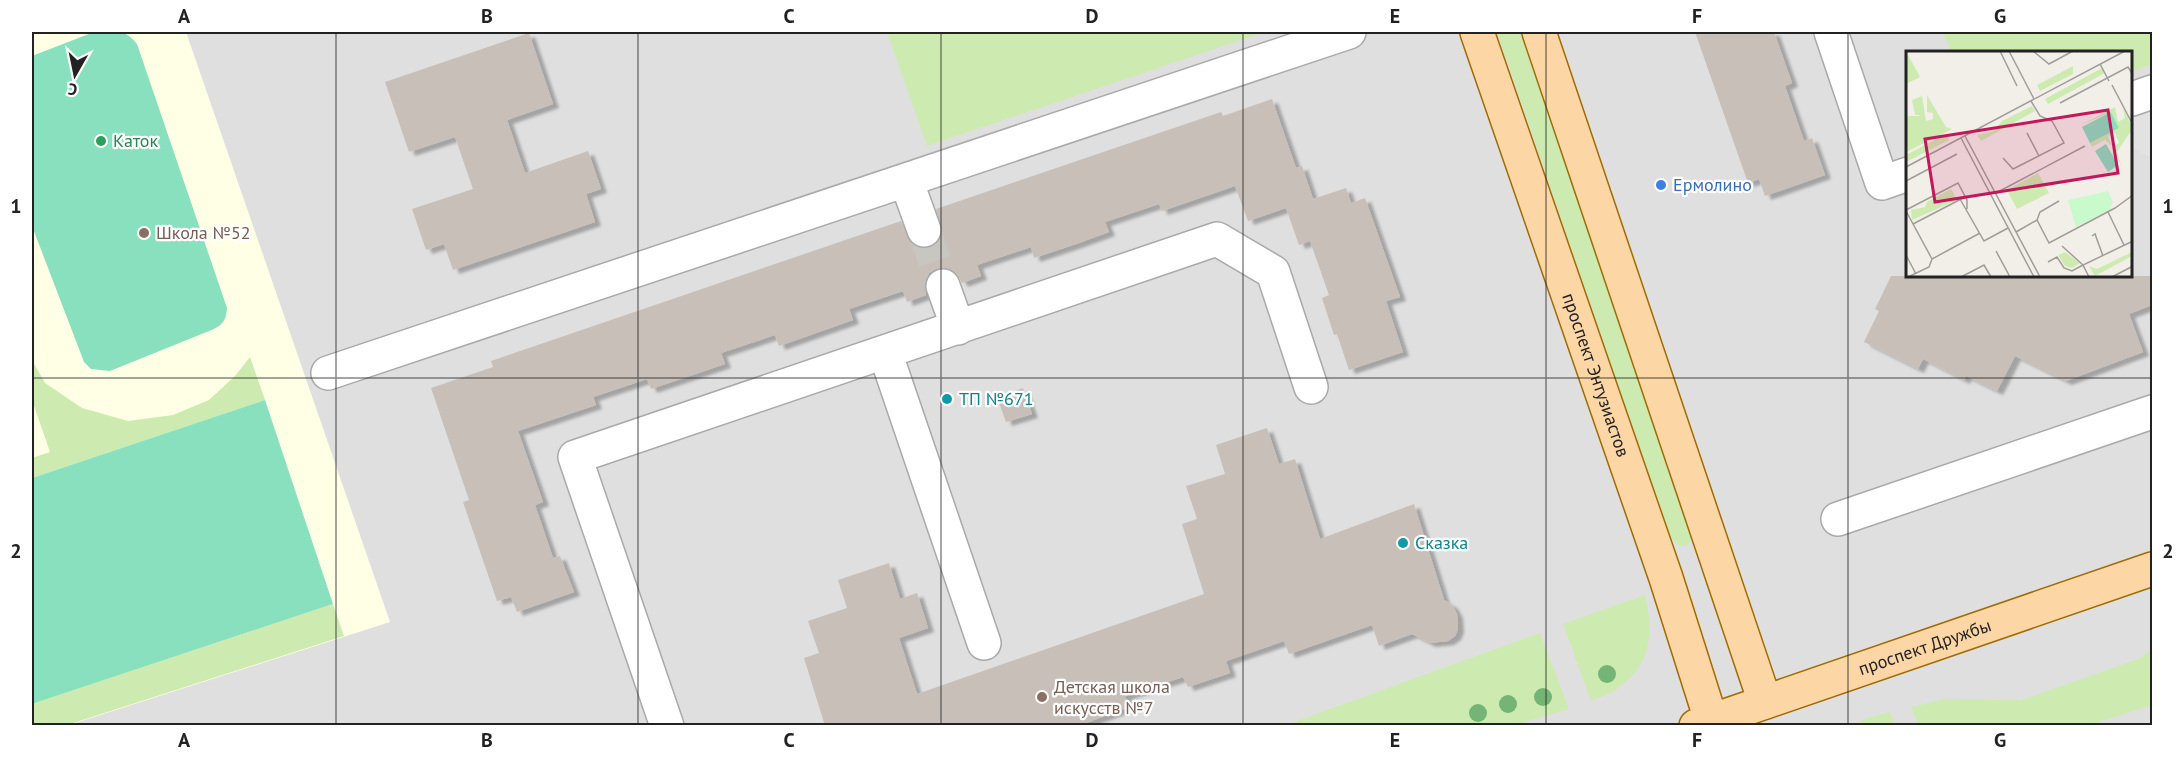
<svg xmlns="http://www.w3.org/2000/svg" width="2184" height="757" font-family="'PT Sans',sans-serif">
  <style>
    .residential { fill: #e0dfdf; fill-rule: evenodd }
    .education { fill: #ffffe5 }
    .grass { fill: #cdebb0 }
    .pitch { fill: #88e0be }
    .parking { fill: #e2e2e2 }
    .building { fill: #c7bfb8; filter: url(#shadow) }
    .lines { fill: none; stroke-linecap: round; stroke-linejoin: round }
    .minor-tunnel { stroke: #c8c6c1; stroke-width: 33; stroke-dasharray: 33 16; stroke-linecap: butt }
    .minor-casing { stroke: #a9a9a9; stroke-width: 36 }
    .major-casing { stroke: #a06b00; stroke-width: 36 }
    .minor { stroke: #fff; stroke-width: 33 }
    .major { stroke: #fcd6a4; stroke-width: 33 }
    .tree { fill: #74b475 }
    .grid { fill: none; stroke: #222; stroke-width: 1.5; stroke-opacity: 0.55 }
    .leisure-dot { fill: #2e9e5b; stroke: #fff; stroke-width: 2 }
    .shop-dot { fill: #3f7fe0; stroke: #fff; stroke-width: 2 }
    .education-dot { fill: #8d6e63; stroke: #fff; stroke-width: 2 }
    .culture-dot { fill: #0f9aa8; stroke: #fff; stroke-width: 2 }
    .labels { text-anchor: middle; stroke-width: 4.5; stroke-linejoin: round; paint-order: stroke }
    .leisure-label { font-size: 18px; fill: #27864d; stroke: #fff; text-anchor: start }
    .shop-label { font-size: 18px; fill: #366cbe; stroke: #fff; text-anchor: start }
    .education-label { font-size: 18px; fill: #785e54; stroke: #fff; text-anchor: start }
    .street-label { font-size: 18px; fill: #222; stroke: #fff }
    .culture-label { font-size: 18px; fill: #0d838f; stroke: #fff; text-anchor: start }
    .inset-road { fill: none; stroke: #9f9d99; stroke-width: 1.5 }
    .view { fill: #c2185b; fill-opacity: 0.15; stroke: #c2185b; stroke-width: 3 }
    .inset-edge { fill: none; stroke: #222; stroke-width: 3 }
    .neatline { fill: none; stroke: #222; stroke-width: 2 }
    .grid-label { font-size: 20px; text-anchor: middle; font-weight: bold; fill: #222 }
  </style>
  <defs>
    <filter id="shadow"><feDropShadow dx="6" dy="4" stdDeviation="1.5" flood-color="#0004"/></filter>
  </defs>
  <rect width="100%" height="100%" fill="#f2efe9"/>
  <!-- residential -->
  <path class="residential" d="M32,32h2120v693h-2120zM1908,52h224v224h-224z"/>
  <!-- education -->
  <path class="education" d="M32,32h154l204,590 -321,103h-37z"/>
  <!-- grass -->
  <path class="grass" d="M887,32h378l-338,114z
    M1497,32h24l172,499v8l-7,7 -9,-1 -6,-7z
    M1943,32h209v32l-20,8v-20h-181z
    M250,357l15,43 -233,78v-20l18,-6 -18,-52v-40l13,23 37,25 46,13 45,-6 36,-15 26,-24z
    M1645,595c9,37 7,70 -28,94 -7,5 -17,8 -26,12l-28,-77z
    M333,604l11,32 -277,89h-35v-21z
    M1540,633l29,76 -54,16h-229z
    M2152,648v57l-62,20h-172l-7,-18 34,-8 77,1 119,-42z
    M1890,712l5,13h-39l8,-6z"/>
  <!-- pitch -->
  <path class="pitch" d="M94,32c21,0 29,-5 43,12l90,264c-1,11 -3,16 -13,21l-104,42 -19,-2 -7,-7 -52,-136v-170z
    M265,400l68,204 -301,100v-226z"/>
  <!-- parking -->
  <path class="parking" d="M2152,97v61l-20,-10v-45z"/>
  <!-- building -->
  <path class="building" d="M1695,32h79l18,51 -7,3 19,55 8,-3 13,37 -60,21 -6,-17 -11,4z
    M529,33l24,71 -46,16 18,53 63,-22 13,38 -15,5 9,28 -142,48 -9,-26 -18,6 -14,-41 61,-20 -18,-52 -46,15 -24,-70z
    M1272,99l24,69 6,-2 11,33 33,-11 5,15 14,-5 35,99 -14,4 17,51 -54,18 -12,-36 -3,1 -12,-37 7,-3 -19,-54 -11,4 -13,-37 -38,13 -13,-35 -73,25 -3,-7 -54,18 4,10 -33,12 -42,14 -3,-11 -54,18 4,11 -19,7 -7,-12 -9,-3 -10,1 -7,4 -4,9 1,13 -19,7 -4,-11 -54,18 4,11 -74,26 -4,-11 -54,18 4,11 -74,25 -4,-10 -54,18 3,8 -78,26 25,71 -8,3 18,53 7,-2 14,36 -57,20 -6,-15 -14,4 -34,-99 6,-2 -38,-112 62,-21 -2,-6 410,-140 11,23 8,4h10l8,-5 4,-10 -6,-24 285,-97 2,4z
    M1891,276h261v29l-23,9 14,38 -77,29 -51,-25 -18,35 -31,-15 -2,4 -41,-21 -5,10 -54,-27 15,-31 -4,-2z
    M1023,388l9,26 -26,8 -9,-25z
    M1267,428l12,36 16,-5 25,80 94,-35 30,96 8,5 5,9 1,15 -3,7 -7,5 -18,2 -18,-9 -33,12 -7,-21 -83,29 -5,-13 -58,20 4,12 -42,14 -5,-10 -58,19 4,11 -51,19h-253l-21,-68 15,-5 -11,-32 39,-13 -9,-28 51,-17 11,36 17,-6 11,35 -29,10 18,56 287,-100 -22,-70 15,-5 -11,-33 39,-12 -9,-29z"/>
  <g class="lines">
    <!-- minor-tunnel -->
    <path class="minor-tunnel" d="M924,230l19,56"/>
    <defs>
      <path id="minor" d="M1831,32l51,151 26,-9
        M2132,99l20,-7
        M906,180l18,50
        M943,286l15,42
        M885,352l99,291
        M328,373l1021,-341
        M1838,519l314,-107
        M667,726l-92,-269 642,-218 56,33 38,115"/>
      <g id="major">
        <path id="s1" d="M1477,32l189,546 45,142"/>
        <path d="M1539,32l226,670"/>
        <path id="s2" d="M1696,726l456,-157"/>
      </g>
    </defs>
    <!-- minor casing -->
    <use href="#minor" class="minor-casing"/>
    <!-- major casing -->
    <use href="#major" class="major-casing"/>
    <!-- minor -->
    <use href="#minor" class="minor"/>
    <!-- major -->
    <use href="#major" class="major"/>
  </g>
  <!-- trees -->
  <g class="tree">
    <circle cx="1607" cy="674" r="9"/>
    <circle cx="1543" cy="697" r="9"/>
    <circle cx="1508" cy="704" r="9"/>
    <circle cx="1478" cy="713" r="9"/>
  </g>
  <!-- grid -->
  <path class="grid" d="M336,32v694M638,32v694M941,32v694M1243,32v694M1546,32v694M1848,32v694M32,378h2120"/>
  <!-- markers -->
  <circle class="leisure-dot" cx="101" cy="141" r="6"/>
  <circle class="shop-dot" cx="1661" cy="185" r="6"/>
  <g class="education-dot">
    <circle cx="144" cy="233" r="6"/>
    <circle cx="1042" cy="697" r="6"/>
  </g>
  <g class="culture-dot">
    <circle cx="947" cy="399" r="6"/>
    <circle cx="1403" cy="543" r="6"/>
  </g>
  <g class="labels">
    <!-- leisure labels -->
    <g class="leisure-label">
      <text x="113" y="147">Каток</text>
    </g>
    <!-- shop labels -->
    <g class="shop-label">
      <text x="1673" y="191">Ермолино</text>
    </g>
    <!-- education labels -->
    <g class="education-label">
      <text x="156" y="239">Школа №52</text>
      <text x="1054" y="693">Детская школа<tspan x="1054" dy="21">искусств №7</tspan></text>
    </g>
    <!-- street labels -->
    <g class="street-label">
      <text dy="6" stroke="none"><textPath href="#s1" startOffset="363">проспект Энтузиастов</textPath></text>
      <text dy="6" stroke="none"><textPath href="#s2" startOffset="242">проспект Дружбы</textPath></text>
    </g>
    <!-- culture labels -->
    <g class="culture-label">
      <text x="959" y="405">ТП №671</text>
      <text x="1415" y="549">Сказка</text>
    </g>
  </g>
  <!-- overview -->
  <g transform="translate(1906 51)">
    <rect width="226" height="226" fill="#f2efe9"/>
    <path d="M0,0l14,26 -14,7zM167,15v8l-33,17 -3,-6zM196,17l3,5 -57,31 -3,-5zM21,44l19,32 6,2 -46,23v-34l2,-2h10l3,-1h-6l-3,-15 10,-4 4,25 7,-2v-6l-6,-1zM126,55l3,5 -54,30 -4,-6 17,-4 8,-10zM209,56l3,15 7,-4 -2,-10 10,20 -16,24 5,15 -9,-20 6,-4 -4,-10 -7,3 4,10 -7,-6 -13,7 -2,-4 29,-15 -8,-16 -30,13zM40,83l3,6 -43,22v-7zM132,122l11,20 -32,16 -10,-19zM45,138l6,11 -45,20 -1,-10 14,-3 2,-5zM159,201l15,11 -8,5 -7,-2 -7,-11zM226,201v4l-37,20 -6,-10 8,3z" fill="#cdebb0"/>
    <path d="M202,140l5,11 -3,8 -34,17 -8,-27z" fill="#c8facc"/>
    <path d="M205,61l8,16 -29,15 -8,-16zM200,93l12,21 -10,7 -13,-21z" fill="#88e0be"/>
    <path class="inset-road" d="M94,0l17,35M103,0l25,48M127,0l16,13 24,-13M194,13l9,17M206,34l21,40M154,52l68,-36 5,8M121,82l12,23M59,85l75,141M55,87l73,139M97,107l10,11 51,-26 -12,-22 -12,-5 -9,-15M0,116l219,-116M0,130l51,-27M90,142l89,-47M54,148l24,42 24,-13M0,159l52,-27 9,17v9M0,160l26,48M202,161l16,33M131,169l3,-8 19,-11M7,173l52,-27M110,181l21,-12 12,23 66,-35 18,-13M186,185l3,-2 8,22M90,200l14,26M0,204l10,19M142,211l9,-5 7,11 8,3 11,-6 -21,-19M2,226l21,-10 3,-8 48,-26M55,226l23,-12 7,12M183,226l-6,-12 50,-24M206,226l21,-11"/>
    <path class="view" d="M202,59l10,63 -183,29 -10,-63z"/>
    <rect width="226" height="226" class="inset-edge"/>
  </g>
  <!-- border -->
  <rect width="2184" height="757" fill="none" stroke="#ffffff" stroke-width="66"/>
  <!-- north arrow -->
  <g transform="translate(75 75) rotate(189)" stroke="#ffffff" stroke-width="4.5" paint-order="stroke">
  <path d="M0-4.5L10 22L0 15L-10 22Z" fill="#222222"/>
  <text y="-9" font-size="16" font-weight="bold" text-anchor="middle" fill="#222222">С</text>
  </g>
  <rect x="33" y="33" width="2118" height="691" class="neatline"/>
  <g class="grid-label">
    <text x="184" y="23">A</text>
    <text x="487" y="23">B</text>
    <text x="789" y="23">C</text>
    <text x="1092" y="23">D</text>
    <text x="1395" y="23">E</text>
    <text x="1697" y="23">F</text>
    <text x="2000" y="23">G</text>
    <text x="16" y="213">1</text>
    <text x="2168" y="213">1</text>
    <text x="16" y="558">2</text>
    <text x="2168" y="558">2</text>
    <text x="184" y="747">A</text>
    <text x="487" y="747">B</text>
    <text x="789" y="747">C</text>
    <text x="1092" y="747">D</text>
    <text x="1395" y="747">E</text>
    <text x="1697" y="747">F</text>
    <text x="2000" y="747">G</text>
  </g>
</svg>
